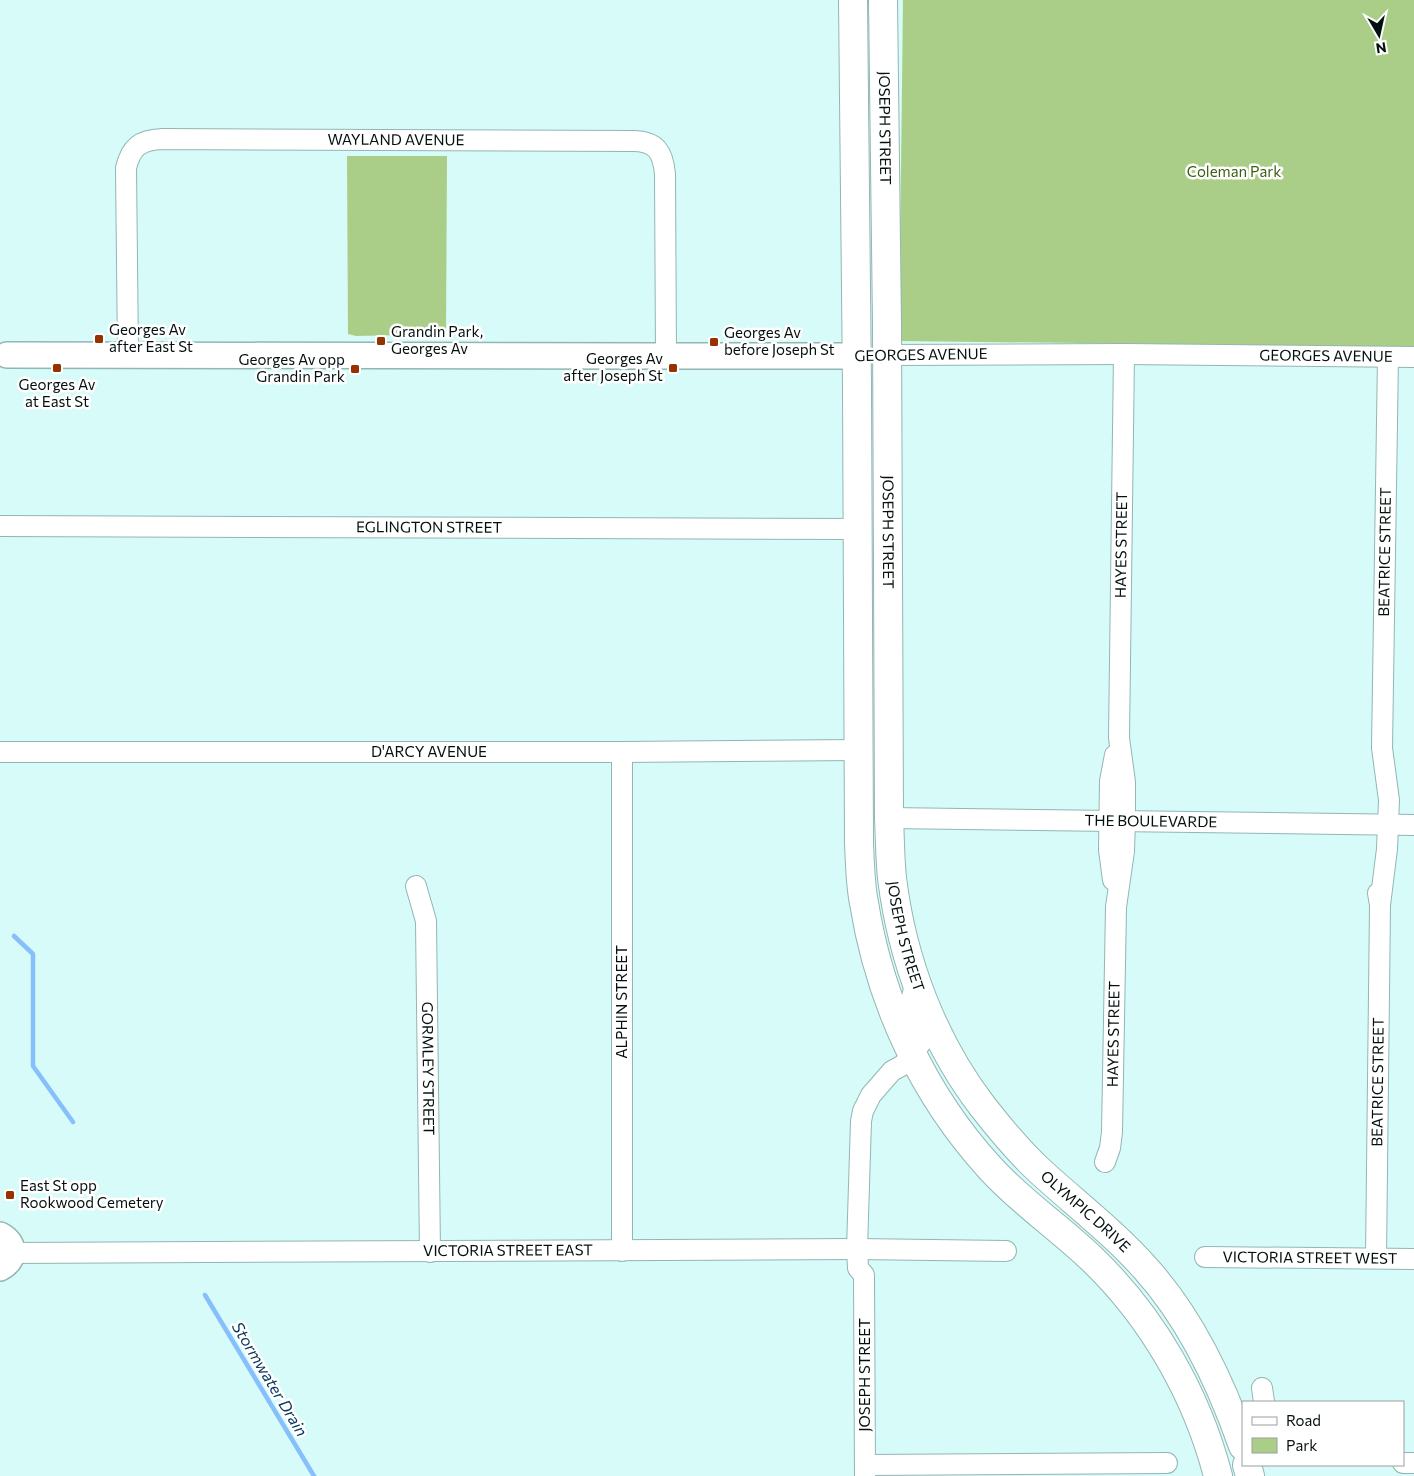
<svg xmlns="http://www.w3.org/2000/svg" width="1414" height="1476" font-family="Commissioner,sans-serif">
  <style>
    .green { fill: #aace87 }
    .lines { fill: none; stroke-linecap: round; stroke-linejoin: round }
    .stream { stroke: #86bffb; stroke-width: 4.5 }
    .minor-casing { stroke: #92b6b3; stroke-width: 22 }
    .major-casing { stroke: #92b6b3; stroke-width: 28 }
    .highway-casing { stroke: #92b6b3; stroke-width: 30 }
    .minor { stroke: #fff; stroke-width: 20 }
    .major { stroke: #fff; stroke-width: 25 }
    .highway { stroke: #fff; stroke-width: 28 }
    .poi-dot { fill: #963200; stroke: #fff; stroke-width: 2 }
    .labels { text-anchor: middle; stroke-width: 5; stroke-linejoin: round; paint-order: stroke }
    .street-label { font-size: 15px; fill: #04100f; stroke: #fff }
    .park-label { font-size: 15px; fill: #3d5d12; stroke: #fff }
    .poi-label { font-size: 15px; fill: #04100f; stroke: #fff; text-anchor: start }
    .water-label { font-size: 16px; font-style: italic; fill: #093459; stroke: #fff }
  </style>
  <rect width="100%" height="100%" fill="#d6fbf8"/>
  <!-- green -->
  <path class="green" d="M903,0h511v347l-515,-6z
    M347,156h100l-1,178 -90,2 -8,-2z"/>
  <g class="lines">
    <!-- stream -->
    <path class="stream" d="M14,936l19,18v112l40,56
      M205,1295l109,181"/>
    <defs>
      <g id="minor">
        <path id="s1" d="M128,355l-2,-187c5,-21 14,-28 36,-29l471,2c23,0 30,11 32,33l1,182"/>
        <path id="s2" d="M888,355l236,-1 290,3"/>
        <path id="s3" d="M0,526l856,3"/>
        <path id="s4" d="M0,752h622l236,-2"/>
        <path d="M622,752v499"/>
        <path id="s5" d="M889,818l525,7"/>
        <path d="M1113,880l-4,-30 1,-69 5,-26"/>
        <path id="s6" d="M416,886l10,35 4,331"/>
        <path id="s7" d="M1380,905l7,-56 2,-49 -7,-52 6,-391"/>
        <path id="s8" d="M1105,1162l5,-14 2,-16 4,-225 8,-56 1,-30v-39l-6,-44 5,-384"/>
        <path id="s9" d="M12,1253l845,-4 149,2"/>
        <path id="s10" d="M1205,1257l209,2"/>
        <path id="s11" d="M1376,1258l4,-353 -2,-12"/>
        <path d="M1262,1388l2,14"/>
        <path d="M1403,1463h11"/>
        <path d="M865,1465l302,-2"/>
        <path d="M865,1476l-1,-201 -6,-7 -1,-19 4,-128 2,-10 8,-16 21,-24 11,-6 18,-22 1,-4 -11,-38 3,-12"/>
      </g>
      <path id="major" d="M7,355l659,1h190
        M0,1235c16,8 16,25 0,33"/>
      <g id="highway">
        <path d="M853,0l4,386 2,457c1,20 1,40 5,60 16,99 59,192 127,266 31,34 69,59 102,91 60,58 104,135 125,216"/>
        <path id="s12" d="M883,0l4,325 2,493c1,20 1,41 3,60 10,82 41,164 91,229 18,23 37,46 58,65 35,32 73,61 105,97 45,50 75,114 97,177"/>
        <path d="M1247,1465l3,11"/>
      </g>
    </defs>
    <!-- minor casing -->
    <use href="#minor" class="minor-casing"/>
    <!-- major casing -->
    <use href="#major" class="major-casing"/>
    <!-- highway casing -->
    <use href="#highway" class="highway-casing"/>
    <!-- minor -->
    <use href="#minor" class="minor"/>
    <!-- major -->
    <use href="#major" class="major"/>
    <!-- highway -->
    <use href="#highway" class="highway"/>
  </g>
  <!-- markers -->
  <g class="poi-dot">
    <rect x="94" y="334" width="10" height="10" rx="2.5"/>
    <rect x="376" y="336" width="10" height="10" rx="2.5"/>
    <rect x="709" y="337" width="10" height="10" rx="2.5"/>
    <rect x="52" y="363" width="10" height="10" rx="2.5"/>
    <rect x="668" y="363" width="10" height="10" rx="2.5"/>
    <rect x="350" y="364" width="10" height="10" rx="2.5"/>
    <rect x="5" y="1190" width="10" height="10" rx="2.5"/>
  </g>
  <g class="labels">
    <!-- street labels -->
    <g class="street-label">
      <text dy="5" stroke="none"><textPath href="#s12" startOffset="128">JOSEPH STREET</textPath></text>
      <text dy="5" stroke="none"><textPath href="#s1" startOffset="472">WAYLAND AVENUE</textPath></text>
      <text transform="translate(921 355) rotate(-1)" y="5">GEORGES AVENUE</text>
      <text dy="5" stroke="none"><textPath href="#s2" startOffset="438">GEORGES AVENUE</textPath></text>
      <text dy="5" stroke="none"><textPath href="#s3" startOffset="429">EGLINGTON STREET</textPath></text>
      <text dy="5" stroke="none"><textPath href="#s12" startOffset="532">JOSEPH STREET</textPath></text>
      <text dy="5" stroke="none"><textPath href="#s8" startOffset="619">HAYES STREET</textPath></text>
      <text dy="5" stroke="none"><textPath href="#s7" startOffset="354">BEATRICE STREET</textPath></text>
      <text dy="5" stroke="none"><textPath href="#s4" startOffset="429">D'ARCY AVENUE</textPath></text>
      <text dy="5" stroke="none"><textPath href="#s5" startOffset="262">THE BOULEVARDE</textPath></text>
      <text dy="5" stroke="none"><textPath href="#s12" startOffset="938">JOSEPH STREET</textPath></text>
      <text transform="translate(622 1002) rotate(-90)" y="5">ALPHIN STREET</text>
      <text dy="5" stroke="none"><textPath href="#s8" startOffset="129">HAYES STREET</textPath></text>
      <text dy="5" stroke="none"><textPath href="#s6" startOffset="184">GORMLEY STREET</textPath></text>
      <text dy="5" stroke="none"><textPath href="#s11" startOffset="176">BEATRICE STREET</textPath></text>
      <text dy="5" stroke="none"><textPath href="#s12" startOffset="1274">OLYMPIC DRIVE</textPath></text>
      <text dy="5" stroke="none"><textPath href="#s9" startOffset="496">VICTORIA STREET EAST</textPath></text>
      <text dy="5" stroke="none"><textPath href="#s10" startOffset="105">VICTORIA STREET WEST</textPath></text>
      <text transform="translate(865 1375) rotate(-90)" y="5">JOSEPH STREET</text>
    </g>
    <!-- park labels -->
    <g class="park-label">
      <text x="1234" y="177">Coleman Park</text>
    </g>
    <!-- poi labels -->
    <g class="poi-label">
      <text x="109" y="335">Georges Av<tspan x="109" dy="17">after East St</tspan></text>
      <text x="391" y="337">Grandin Park,<tspan x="391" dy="17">Georges Av</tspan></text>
      <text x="724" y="338">Georges Av<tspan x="724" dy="17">before Joseph St</tspan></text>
      <text x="663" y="364" text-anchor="end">Georges Av<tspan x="663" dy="17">after Joseph St</tspan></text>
      <text x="345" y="365" text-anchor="end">Georges Av opp<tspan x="345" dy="17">Grandin Park</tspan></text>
      <text x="57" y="390" text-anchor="middle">Georges Av<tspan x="57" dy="17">at East St</tspan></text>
      <text x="20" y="1191">East St opp<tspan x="20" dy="17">Rookwood Cemetery</tspan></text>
    </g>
    <!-- water labels -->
    <g class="water-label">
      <text transform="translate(270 1379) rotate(59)" y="6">Stormwater Drain</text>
    </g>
  </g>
  <!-- legend -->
  <rect x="1242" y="1401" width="162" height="65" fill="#ffffff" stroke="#9b9f9f"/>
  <rect x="1252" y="1417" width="25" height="8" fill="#ffffff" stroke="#9b9f9f"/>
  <text x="1286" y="1426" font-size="15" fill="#04100f">Road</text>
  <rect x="1252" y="1438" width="25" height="15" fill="#aace87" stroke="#9b9f9f"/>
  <text x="1286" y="1451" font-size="15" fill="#04100f">Park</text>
  <!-- north arrow -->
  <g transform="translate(1379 35) rotate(171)" stroke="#ffffff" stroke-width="4" paint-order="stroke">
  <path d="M0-4L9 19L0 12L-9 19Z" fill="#04100f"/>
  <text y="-8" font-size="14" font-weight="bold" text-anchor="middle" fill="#04100f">N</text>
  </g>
</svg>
